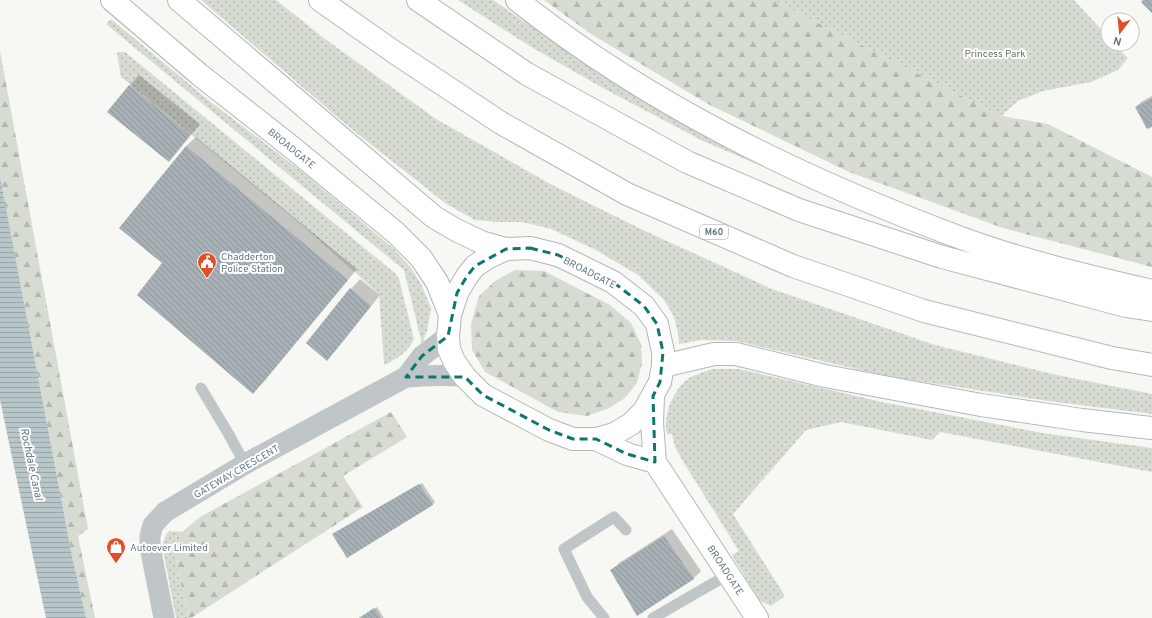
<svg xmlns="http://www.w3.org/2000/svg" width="1152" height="618" font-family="Overpass,sans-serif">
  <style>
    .grass { fill: url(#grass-dots) }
    .forest { fill: url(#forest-firs) }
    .water { fill: url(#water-rules) }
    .shadow { fill: #0003 }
    .building { fill: url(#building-back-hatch) }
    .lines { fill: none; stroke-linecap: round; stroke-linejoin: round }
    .secondary-casing { stroke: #b3b9bd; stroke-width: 24 }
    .primary-casing { stroke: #b2b7bb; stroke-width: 24 }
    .highway-casing { stroke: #b4b8bb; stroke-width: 24 }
    .lane { stroke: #c0c5c8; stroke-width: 11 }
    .street { stroke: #c0c5c8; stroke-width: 21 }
    .secondary { stroke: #fff; stroke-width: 22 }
    .primary { stroke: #fff; stroke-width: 22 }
    .highway { stroke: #fff; stroke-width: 22 }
    .marked { fill: none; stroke: #0f766e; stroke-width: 3; stroke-dasharray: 8 5; stroke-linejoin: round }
    .labels { text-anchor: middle; stroke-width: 4; stroke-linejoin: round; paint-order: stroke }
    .shield { fill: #fff; stroke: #94a0aa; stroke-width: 1 }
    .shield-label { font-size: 9px; font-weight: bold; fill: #667885 }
    .park-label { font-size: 10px; fill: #667761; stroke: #fff }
    .street-label { font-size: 10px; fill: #667885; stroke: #fff }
    .poi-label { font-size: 10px; fill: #667885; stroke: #fff; text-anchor: start }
    .water-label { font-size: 11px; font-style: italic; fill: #627981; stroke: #fff }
  </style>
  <defs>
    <pattern id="grass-dots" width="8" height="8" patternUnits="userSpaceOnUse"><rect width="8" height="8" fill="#d7dcd3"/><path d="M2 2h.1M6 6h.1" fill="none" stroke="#b2b7b1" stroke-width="1.8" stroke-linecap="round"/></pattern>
    <pattern id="forest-firs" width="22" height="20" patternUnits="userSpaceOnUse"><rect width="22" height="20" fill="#d7dcd3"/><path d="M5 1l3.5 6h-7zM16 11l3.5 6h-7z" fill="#b2b7b1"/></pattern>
    <pattern id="water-rules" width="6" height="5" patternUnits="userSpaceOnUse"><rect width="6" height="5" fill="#b8c5c9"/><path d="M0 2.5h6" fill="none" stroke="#99a5a9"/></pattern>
    <pattern id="building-back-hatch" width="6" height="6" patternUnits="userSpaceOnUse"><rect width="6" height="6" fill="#a7b0b5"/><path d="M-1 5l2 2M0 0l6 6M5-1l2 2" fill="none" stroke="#8c9499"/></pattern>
  </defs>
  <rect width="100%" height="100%" fill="#f7f7f4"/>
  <!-- grass -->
  <path class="grass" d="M201,0h75l49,39 111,80 116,66 93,46 127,58 163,56 117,29 100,20v20l-104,-13 -162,-25 -150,-35 -35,-1 -22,4 -1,-11 -4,-16 -10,-17 -26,-25 -42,-25 -45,-21 -28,-7h-26l-22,-2 -30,-17 -96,-76z
    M458,0h35l77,53 104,65 85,47 -56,-24 -102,-54 -73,-42z
    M773,0h301l34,37v7h6l14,14 -10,12 -27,12 -48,9 -25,10 -17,15z
    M111,19l101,84 93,71 88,74 18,20 10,16 10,24 -4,23 -5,13 -18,-74 -298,-246z
    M117,52h8l270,221 4,6 15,60c-5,12 -18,21 -30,26l-5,-71 -69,-62 -189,-155z
    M712,369h27l143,33 160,31 110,15v24l-212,-40 -8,8 -91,-18 -35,8 -73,84 52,82 -14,10 -12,-6 -27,-45 7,-4 -55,-88 -9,-16 -3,-13h-5c-5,-18 7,-45 22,-56 7,-4 16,-6 23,-9z
    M169,531l13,1 -7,22 13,64h-12l-14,-73 4,-10z"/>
  <!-- forest -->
  <path class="forest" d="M544,0h229l228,116 47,8 104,53v90l-149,-39 -154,-56 -141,-68 -117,-70z
    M0,51l88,478 -10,7 17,82h-9l-14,-62 -72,-377z
    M515,270l29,1 66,34 21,18 10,21 1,19 -5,20 -12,15 -16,10 -22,8 -29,-4 -73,-40 -13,-22 -1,-26 8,-28 16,-15z
    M391,412l16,25 -64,39 20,31 -172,111h-3l-13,-64 7,-22 18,-15z"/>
  <!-- water -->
  <path class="water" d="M0,177l72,379 14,62h-40l-46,-218z"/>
  <!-- shadow -->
  <path class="shadow" d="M139,75l61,49 -22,27 -9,9 -61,-49 22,-26z
    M1152,96v30l-16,-19 5,-5z
    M196,137l161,132 -94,114 -10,9 -89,-129 22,-117z
    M360,279l20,16 -43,54 -10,10 24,-70z
    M422,483l13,19 -3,3 -99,29z
    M672,529l29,42 -7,7 -57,37 -25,-45 7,-7z
    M377,607l7,11h-25z"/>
  <!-- building -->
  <path class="building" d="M1143,0h9v13l-11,-11z
    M129,85l61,50 -21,27 -62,-50z
    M1152,98v29l-5,2 -12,-22z
    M186,146l162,134 -95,114 -116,-99 25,-32 -43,-35z
    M350,288l21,18 -44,55 -21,-18z
    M419,484l14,21 -86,53 -15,-24z
    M664,536l30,43 -57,37 -27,-46z
    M374,608l7,10h-22z"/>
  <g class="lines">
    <defs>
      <path id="secondary" d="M653,396l-1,27 3,39 102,156
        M596,439l31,15 28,8"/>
      <path id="primary" d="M112,0l88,75 94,74 102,84 25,25 16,24 13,33
        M179,0l255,217 22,13 25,12 25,7
        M530,248l28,7 55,27 31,24 13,18 6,28v14l-3,16 -16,29 -13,13 -17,10 -18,5h-23l-24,-9 -66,-35 -18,-18 -11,-16 -5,-12 -1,-13 2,-21 7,-22 10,-17 8,-10 12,-8 19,-9z"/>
      <path id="highway" d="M320,0l74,52 107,71 126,71 166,72 131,45 188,47 40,7
        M418,0l109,74 160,88 112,48 143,47 184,49 26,4
        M517,0c132,105 286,179 444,238 62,23 127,38 191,53
        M663,366l51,-12h22l89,22 156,29 101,15 70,8"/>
    </defs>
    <!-- secondary casing -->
    <use href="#secondary" class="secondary-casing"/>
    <!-- primary casing -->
    <use href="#primary" class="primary-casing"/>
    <!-- highway casing -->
    <use href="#highway" class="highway-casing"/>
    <!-- lane -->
    <path class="lane" d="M201,388l27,45 17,31
      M604,618l-17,-21 -23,-48 50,-32 12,13
      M653,618l76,-44"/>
    <!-- street -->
    <path class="street" d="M406,377c20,-1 40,-3 59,0
      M164,618l-14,-71v-11l3,-11 12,-13 80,-48 161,-87 16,-21 26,-20"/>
    <!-- secondary -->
    <use href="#secondary" class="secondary"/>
    <!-- primary -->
    <use href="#primary" class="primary"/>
    <!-- highway -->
    <use href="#highway" class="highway"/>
  </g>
  <!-- marked area -->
  <path class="marked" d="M530,248l28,7 55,27 31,24 13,18 6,28 -3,30 -7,14 2,66 -28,-8 -31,-15h-23l-24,-9 -66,-35 -18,-18h-59l16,-21 26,-20 9,-43 10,-17 8,-10 31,-17z"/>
  <!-- icons -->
  <defs>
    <symbol id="civic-pin" viewBox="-11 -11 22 30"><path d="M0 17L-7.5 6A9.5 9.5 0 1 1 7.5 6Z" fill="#e14f2a" stroke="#fff"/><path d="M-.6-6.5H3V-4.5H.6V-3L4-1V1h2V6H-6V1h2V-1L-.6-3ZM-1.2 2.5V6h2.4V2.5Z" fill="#fff"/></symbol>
    <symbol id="shop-pin" viewBox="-11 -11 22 30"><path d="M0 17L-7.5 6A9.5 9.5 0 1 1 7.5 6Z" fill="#e14f2a" stroke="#fff"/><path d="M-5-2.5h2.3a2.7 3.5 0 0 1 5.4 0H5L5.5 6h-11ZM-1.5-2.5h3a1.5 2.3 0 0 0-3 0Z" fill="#fff"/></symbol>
  </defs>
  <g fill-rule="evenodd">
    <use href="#civic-pin" x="196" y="251" width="22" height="30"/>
    <use href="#shop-pin" x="105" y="536" width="22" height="30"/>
  </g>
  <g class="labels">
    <!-- shield labels -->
    <rect class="shield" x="700" y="225" width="28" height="14" rx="3"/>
    <g class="shield-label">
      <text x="714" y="235">M60</text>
    </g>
    <!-- park labels -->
    <g class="park-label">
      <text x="995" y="57">Princess Park</text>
    </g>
    <!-- street labels -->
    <g class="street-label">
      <text transform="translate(292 148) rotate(39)" y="4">BROADGATE</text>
      <text transform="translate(590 272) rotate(27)" y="4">BROADGATE</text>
      <text transform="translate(236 471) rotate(-30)" y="4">GATEWAY CRESCENT</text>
      <text transform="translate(726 570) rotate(57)" y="4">BROADGATE</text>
    </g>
    <!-- poi labels -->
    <g class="poi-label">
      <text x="221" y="260">Chadderton<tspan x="221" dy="12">Police Station</tspan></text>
      <text x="130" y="551">Autoever Limited</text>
    </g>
    <!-- water labels -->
    <g class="water-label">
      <text transform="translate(32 464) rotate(78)" y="4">Rochdale Canal</text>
    </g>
  </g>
  <!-- north arrow -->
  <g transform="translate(1120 32) rotate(196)"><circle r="19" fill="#ffffff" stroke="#c2c9ce"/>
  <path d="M0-3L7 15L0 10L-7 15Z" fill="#e14f2a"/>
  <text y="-6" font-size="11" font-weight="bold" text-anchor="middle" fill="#667885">N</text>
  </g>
</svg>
